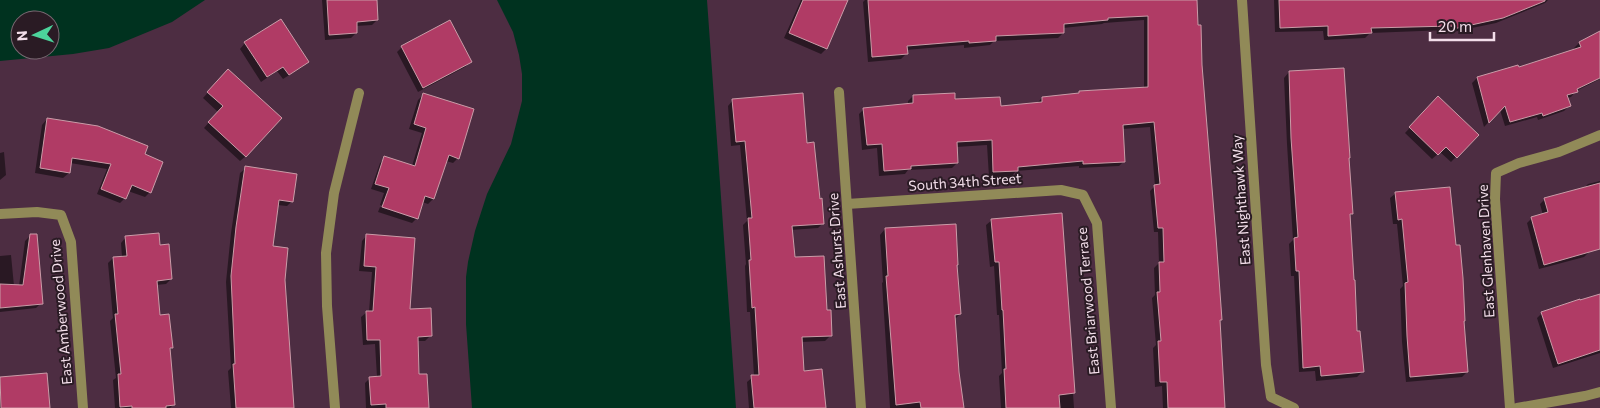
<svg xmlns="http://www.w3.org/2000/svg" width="1600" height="408" font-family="Commissioner,sans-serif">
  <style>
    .water { fill: #00321f; fill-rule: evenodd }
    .shadow { fill: #0007 }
    .building { fill: #b03b65; stroke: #ca9ca8 }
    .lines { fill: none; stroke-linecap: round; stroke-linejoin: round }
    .street { stroke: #918a58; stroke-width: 10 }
    .labels { text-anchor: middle; stroke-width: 4; stroke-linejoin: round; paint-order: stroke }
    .street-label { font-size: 14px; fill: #f3deea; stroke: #2a1b24 }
  </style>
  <rect width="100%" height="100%" fill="#4d2d42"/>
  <!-- water -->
  <path class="water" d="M0,0h205l-33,22 -63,26 -36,6 -73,7zM20,20h30v30h-30z
    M497,0h210l29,408h-264l-6,-84v-47l2,-15 7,-31 12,-37 24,-50 11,-43v-27l-3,-19 -6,-23z"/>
  <!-- shadow -->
  <path class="shadow" d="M322,0h54l1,20 -5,5 -16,1v7l-5,5 -26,2z
    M801,0h46l-21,49 -5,5 -37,-16z
    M865,0h330l24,321 4,87h-60l-1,-22 -7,1 -2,-39 3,-3 -4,-47 3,-3 -1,-27 5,-5 -1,-31h-4l-4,-41 5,-5 -5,-59 -28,2 2,32 -5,5 -40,2v-2l-63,5 -4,5 -23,1 -2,-32 -31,2 1,16 -5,5 -44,2 -3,4 -26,2 -2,-28 -15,2 -3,-36 5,-5 44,-4v-4l5,-5 41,4 46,7 37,-4 5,-5 35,-3 3,-3 64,-3v-69l-40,3 -2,1 -39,4v5l-5,5 -64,3 -4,4 -26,3v-3l-58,5v4l-5,5 -33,3 -5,-60z
    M1274,0h274l-3,3 -49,20 -48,10 -1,-3 -77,3 -5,5 -41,2 -1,-9 -48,1z
    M1600,33v46l-24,12 -5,6 -4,1 2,8 -5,5 -26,9 -1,-3 -32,9 -5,-16 -16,17 -12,-44 5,-5 41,-9 57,-19 -1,-2 5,-5z
    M245,43l62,19 -5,5 -19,12 -6,-8 -16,11 -21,-33z
    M402,47l68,15 -5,5 -47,25 -21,-40z
    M1289,72l63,142 -4,3 8,115 6,40 -5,5 -41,4 -1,-10 -16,1 -5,-96h-3l-2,-32 4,-4 -6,-96 -3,-66z
    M223,76l23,80 -6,5 -36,-33 14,-16 -15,-14z
    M423,95l35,63 -5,5 -7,-2 -13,38 -5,5 -6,-2 -5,16 -5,5 -34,-11 2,-5 36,12v-2l-36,-12 4,-12 -13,-4 9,-26 5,-5 27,8 10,-33 -13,-4 9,-29z
    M1438,98l39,37 -26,27 -11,-10 -8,7 -27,-26z
    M733,100l73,44 17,79 -5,5 -27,2 3,29 32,52 5,24 -6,6 -24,1 1,30 22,36h-75l-2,-26 7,-6 -4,-64h-3l-2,-46 1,-2 -3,-39 4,-4 -7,-76 -9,1 -3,-40z
    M47,119l96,36 7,37 -5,5 -17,-6 -3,7 -5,5 -23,-9 10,-25 -37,-6 -1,10 -6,5 -28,-5 7,-48z
    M4,152l2,23 -6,5v-27z
    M246,168l46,33 -5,5 -10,-1 -6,42 13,33 8,128h-61l-3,-37 3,-3 -5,-86 5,-49 9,-60z
    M1600,181v60l-16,16 -45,12 -12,-46 5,-5 11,-3 -3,-11 5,-5 38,-10 5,-5z
    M1396,193l68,128 3,51 -5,5 -56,5 -4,-40 -2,-53 3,-3 -6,-62h-4l-3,-26z
    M1061,214l13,194h-73l-2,-32 3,-3 -3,-58h-2l-3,-49 -4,1 -4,-42 6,-5z
    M885,229l75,85 -6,6 8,88h-72l-8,-125 1,-1 -3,-47z
    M367,235l42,75 21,26 -5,5h-8l1,35 10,32h-62l-1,-25 5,-5 7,-1 -2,-33 -12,1 -2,-28 6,-5h2l3,-40 -13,-1 3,-30z
    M30,236l11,67 -5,5 -36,4v-56l11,-1 3,31h5l6,-45z
    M126,237l33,9 12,33 -5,5 -10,1 3,32 13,31 -3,3 4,54 -3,3h-55l-2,-28 3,-2 -6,-57 3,-3 -5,-55 5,-5 9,-1 -1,-14z
    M1600,295v58l-47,15 -16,-50 5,-5z
    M46,374l3,34h-49v-30z"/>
  <!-- building -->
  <path class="building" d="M327,0h50l1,20 -21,2v11l-28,2z
    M803,0h45l-21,49 -38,-16z
    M868,0h329l1,25h3l1,40 14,172 6,83h-2l5,88h-57l-1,-26h-7l-2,-41h3l-4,-49h3l-1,-30h5l-1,-34h-5l-4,-43 6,-1 -6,-62 -31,3 2,37 -42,2v-3l-65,6v4l-25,1 -1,-32 -35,2 1,21 -47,3v3l-27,2 -2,-27 -15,1 -4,-37 50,-5v-8l42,-2v6l45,-2 1,9 41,-4v-5l37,-4v-2l69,-4v-71l-40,2v2l-44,4v9l-68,3v5l-27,2v-2l-62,5 1,8 -36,3z
    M1279,0h266v1l-42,17 -50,11 -1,-3 -81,2 1,5 -44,3v-10l-48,2z
    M281,19l28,43 -20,13 -6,-8 -16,10 -23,-35z
    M450,20l22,42 -49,26 -22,-42z
    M1600,31v47l-23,11 1,3 -11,3 4,11 -28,10 -1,-3 -32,9 -5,-16 -16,17 -12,-46 41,-12 1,2 62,-20 -2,-5z
    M1344,68l6,90h-1l4,56h-3l4,66h1l2,51h3l4,41 -43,4 -1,-10 -17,2 -4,-97h-3l-2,-33 4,-1 -7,-99 -2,-67z
    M228,69l54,49 -36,39 -38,-35 15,-16 -16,-14z
    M423,93l51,16 -15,50 -10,-4 -15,44 -9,-3 -7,23 -36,-12 7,-19 -14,-4 9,-28 31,10 11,-38 -12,-4z
    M803,93l4,50 7,-1 6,57 2,-1 2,26 -32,2 3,31 29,-1 3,54h4l1,26 -30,1 2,34 18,-2 4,39h-72l-3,-33h8l-4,-68 -3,1 -3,-48h2l-3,-42h4l-7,-77 -9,1 -4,-43z
    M1438,96l41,39 -22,23 -11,-11 -8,8 -29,-28z
    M47,118l51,8 50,20 -3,8 18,8 -12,31 -19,-8 -6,14 -25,-10 10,-25 -39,-6 -2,15 -30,-5z
    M245,166l52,8 -4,28 -14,-2 -6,46 15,2 -3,32 9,128h-58l-3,-44h2l-4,-88 5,-49z
    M1600,183v66l-56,16 -13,-48 17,-5 -4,-14z
    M1450,187l6,58h4l3,33 2,43h-1l4,51 -58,5 -3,-41 -2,-53 3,-1 -6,-63 -4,1 -3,-28z
    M1062,213l13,180 -16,2 1,13h-54l-2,-39h2l-3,-59h-1l-3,-48h-4l-4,-43z
    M956,224l2,41h-1l4,49 -6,1 4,57 5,36h-43l-1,-6 -24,3 -10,-129h2l-3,-48z
    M159,233l1,12 9,-1 3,35 -15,2 3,34 9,-1 4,34h-3l5,57 -9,1v2h-34v-2l-12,1 -2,-33h3l-6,-60h3l-5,-57 14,-1 -2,-20z
    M30,234h7l6,70 -43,4v-24l23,1z
    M366,234l49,4 -5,71 21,-1 1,28 -14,1 1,37h8l2,34h-43v-4l-15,1 -2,-28 12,-1 -1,-36h-13l-1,-29h7l3,-44 -12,-1z
    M1600,294v56l-42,14 -17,-52 39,-13v1z
    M47,373l3,35h-49l-1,-31z"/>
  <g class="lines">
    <!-- street -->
    <path class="street" d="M1242,0l24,365 5,32 23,11
      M839,92l22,316
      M847,204l214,-14 22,5 14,28 14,185
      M0,214l37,-2 24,3 10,27 12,166
      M335,408l-8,-102 -1,-53 8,-60 25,-100
      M1510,408l-15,-209 1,-26 23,-10 40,-11 41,-17
      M1517,408l68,-12 15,-4"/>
  </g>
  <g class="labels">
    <!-- street labels -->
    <g class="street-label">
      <text transform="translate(965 182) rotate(-4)" y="5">South 34th Street</text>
      <text transform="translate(1241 200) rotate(-94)" y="5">East Nighthawk Way</text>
      <text transform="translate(837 251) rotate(-94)" y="5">East Ashurst Drive</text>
      <text transform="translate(1486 251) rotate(-93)" y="5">East Glenhaven Drive</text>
      <text transform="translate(1088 301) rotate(-95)" y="5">East Briarwood Terrace</text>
      <text transform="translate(61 312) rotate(-95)" y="5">East Amberwood Drive</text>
    </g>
  </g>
  <!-- north arrow -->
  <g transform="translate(35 35) rotate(266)"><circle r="24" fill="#2a1b24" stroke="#7a6973"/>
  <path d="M0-4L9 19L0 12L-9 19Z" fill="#4cd39b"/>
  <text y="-8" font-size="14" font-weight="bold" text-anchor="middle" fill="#f3deea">N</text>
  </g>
  <!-- scale -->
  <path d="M1430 32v8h64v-8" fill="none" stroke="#f3deea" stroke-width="2.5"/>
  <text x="1438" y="32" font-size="15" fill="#f3deea" stroke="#2a1b24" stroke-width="4" paint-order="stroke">20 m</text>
</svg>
